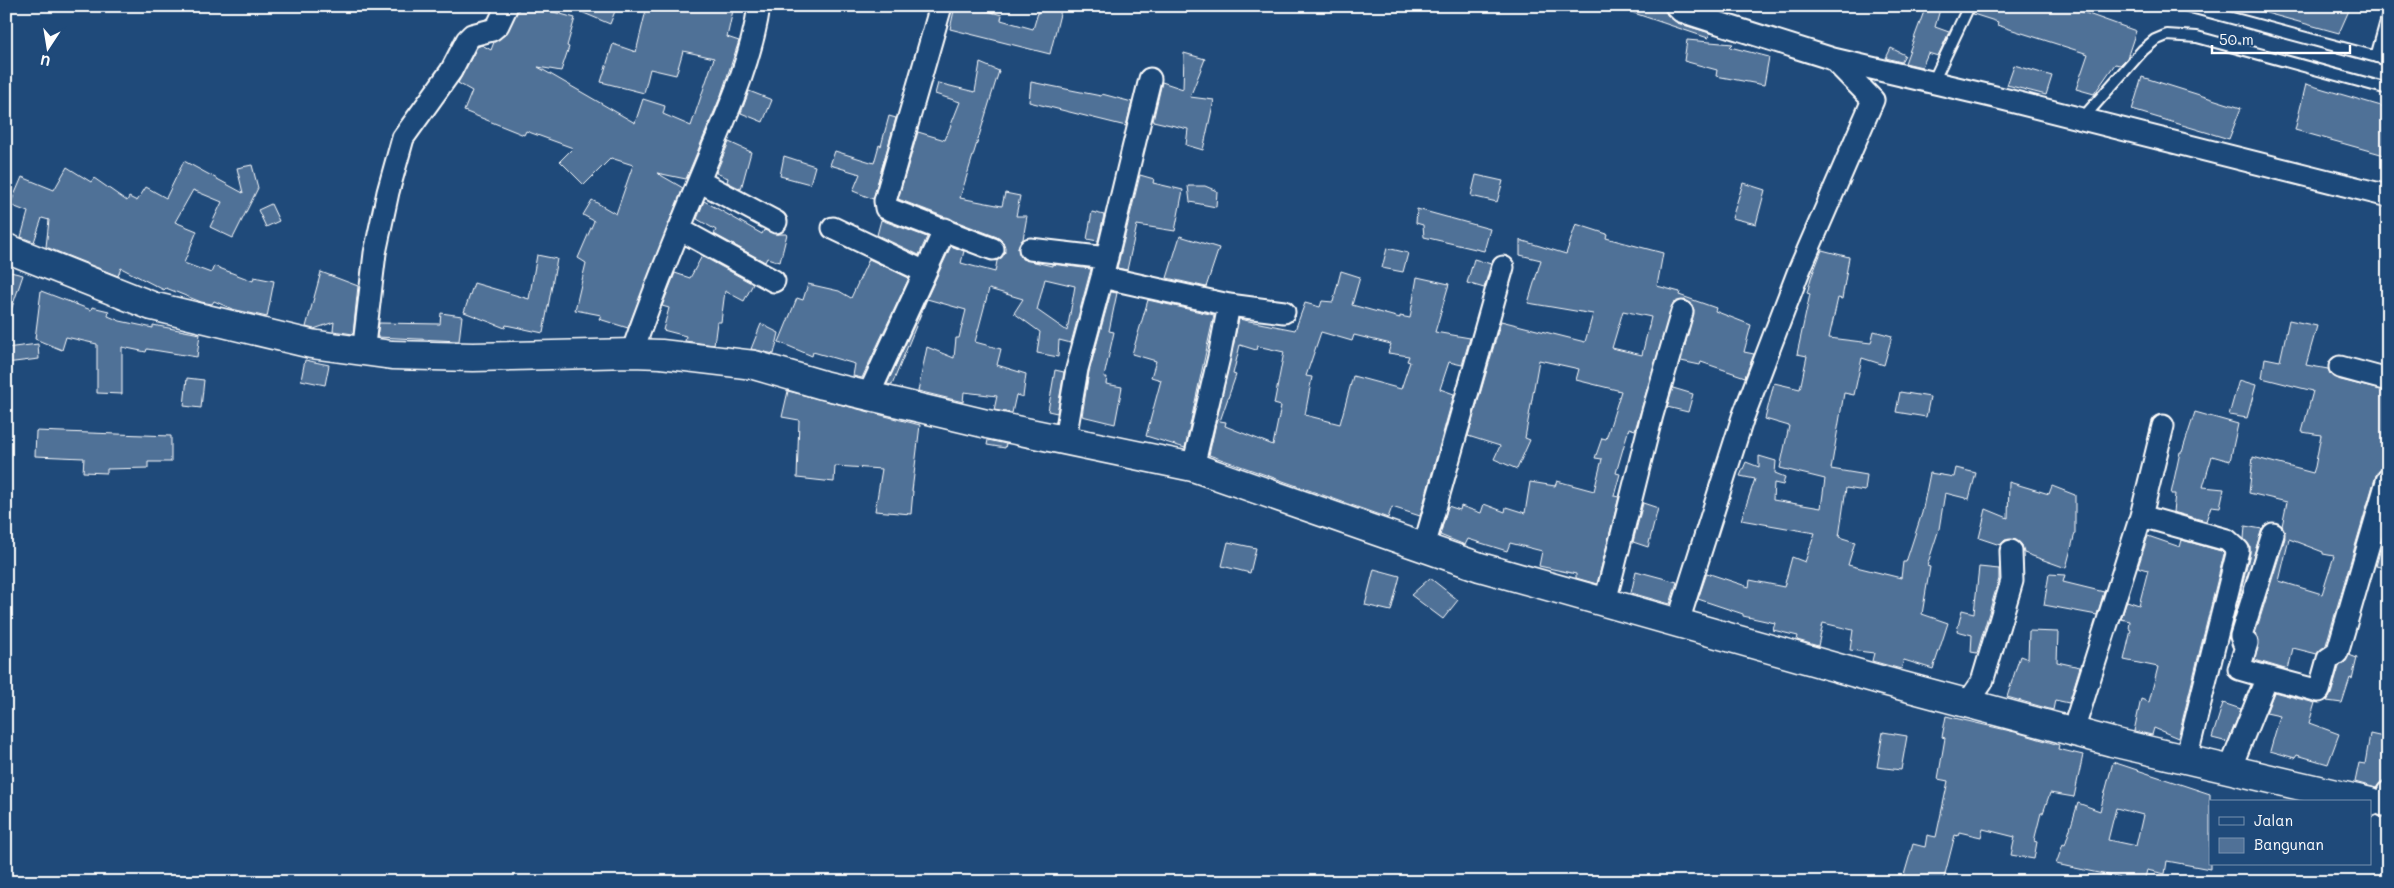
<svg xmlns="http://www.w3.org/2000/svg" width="2394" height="888" font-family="Mali,sans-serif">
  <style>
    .building { fill: #507197; stroke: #fff; fill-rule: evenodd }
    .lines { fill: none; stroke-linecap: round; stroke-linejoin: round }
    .lane-casing { stroke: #fff; stroke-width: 14 }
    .street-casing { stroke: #fff; stroke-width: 25 }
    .secondary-casing { stroke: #fff; stroke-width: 31 }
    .lane { stroke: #1f4a7a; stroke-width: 10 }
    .street { stroke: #1f4a7a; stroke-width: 21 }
    .secondary { stroke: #1f4a7a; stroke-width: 28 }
  </style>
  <rect width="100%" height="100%" fill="#1f4a7a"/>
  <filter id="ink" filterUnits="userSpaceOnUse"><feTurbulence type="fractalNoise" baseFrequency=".02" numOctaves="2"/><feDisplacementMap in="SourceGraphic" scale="10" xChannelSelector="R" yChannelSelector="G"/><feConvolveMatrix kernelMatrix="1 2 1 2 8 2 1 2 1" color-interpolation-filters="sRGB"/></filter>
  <g filter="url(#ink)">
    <!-- building -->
    <path class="building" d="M519,6h13l43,12 -8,28 2,1 -8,24 -23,-4 97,56 8,-24 22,7 -2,8 28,12 23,-68 -31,-7 -7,24 -26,-6 -6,24 -43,-11 12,-38 23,8 11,-46h87l-7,31 12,4 -18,54 -35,84 -29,-6 26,15 -55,140 -29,-9 2,-4 -26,-5 11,-47 -8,-5 16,-37 -11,-6 9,-15 24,14 17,-49 -22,-7 -27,27 -24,-24 13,-13 -47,-17 -2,4 -60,-24 8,-20 -14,-8 19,-36 5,-2 9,5 3,-8 12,-8z
      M567,6h50l-7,18z
      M955,6h14l33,9 -1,5 32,9 7,-23h22l-12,48 -100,-25z
      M1623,6h41l3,9 10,8 33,10 -2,5 -86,-29z
      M1926,6h15l-6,21 14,5 -11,24 -10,-3 -6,14 -17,-4z
      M1976,6h102l-1,4 59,21 -9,27 -7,7 -5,-1 -21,30 -18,-5 12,-35 -91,-29 1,-3 -25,-8z
      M2260,6h91l-12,27 -80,-22z
      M1687,40l46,4 -3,3 39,10 -5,28 -48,-9 1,-6 -33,-9z
      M1891,48l14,7 -4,7 -15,-4z
      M1184,53l21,6 -15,38 24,3 -11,50 -17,-5 2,-16 -35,-8 9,-39 21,7z
      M980,63l19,8 -39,127 42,8 3,-13 15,3 -4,20h11l-4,23 -5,9 4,11 30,7v-2l39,5 -20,74 -12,-3 -1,17 -21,-4 3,-21 -26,-19 9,-14 -34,-10 -14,53 26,7 -4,16 29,9 -3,23 -7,-2 -4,18 -18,-3 3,-14 -33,-4 -1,10 -45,-11 9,-44 27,11 2,-20h3l7,-28 -39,-11 -35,86 -5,-1 64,-138 13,5 -3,12 34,9 2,-11 8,-8 -2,-11 -6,-5 -99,-38 20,-67 27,8 15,-38 -25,-8 3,-11 37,9zM1045,279l30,7 -8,45 -30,-21z
      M2014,65l38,11 -6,19 -39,-10z
      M2142,77l99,31 -12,31 -97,-29z
      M1031,82l70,14 1,-2 30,8 -6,24 -97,-24z
      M2306,84l82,24v48l-93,-26z
      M749,91l23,9 -9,22 -22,-9z
      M889,116l7,2 -23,81 -20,-8 7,-17 -30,-9 5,-14 39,12 5,-18 2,1z
      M729,142l22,10 -10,37 -14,-7 1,-4 -12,-5z
      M784,156l31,10 -5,18 -30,-8z
      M184,161l59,32 -6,-25 15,-3 6,23 -25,50 -23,-11 12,-25 -29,-12 -18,32 22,9 -13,32 27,10 3,-7 39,15 1,-4 20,4 -7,36 -35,-8 -18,-8 -2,3 -11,-2 -35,-14 -2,2 -43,-22 -3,8 -72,-29 3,-27 -7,-2 -8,24 -13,-5 7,-25 -18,-7 12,-28 32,13 13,-23 24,15 3,-4 33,23 2,-4 8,4 9,-14 20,11z
      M1140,175l14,4 -1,4 30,7 -8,41 -38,-6 -10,45 -10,-2z
      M1476,175l27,6 -6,21 -26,-6z
      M1743,183l22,7 -9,34 -24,-6z
      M1188,186h17l12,5 -1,16 -26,-5z
      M704,201l58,33 2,-4 12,4h11l-7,28 -13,-4 -2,4 -51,-28 2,-4 -19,-11z
      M271,204l8,17 -13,6 -8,-17z
      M1417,209l73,20 -6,22 -60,-14 -1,-12 -7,-2z
      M1092,212l12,3 -6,26 -11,-2z
      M881,220l46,17 -8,18 -42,-20z
      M1576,224l31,10 -1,4 57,15 -6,33 23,6 -1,3 37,13 -1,3 36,14 -7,27 10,2 -9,23 -44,-15 -1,3 -19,-4 13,-51 -3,-7 -6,-3 -12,3 -38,127 -6,-2 -13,45 4,1 -6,22 5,1 -22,87 -21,-6v-4l-37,-8 3,-15 -32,-8 -3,8 -39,-12 -3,6 -25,-10 8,-29 12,4 1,-4 20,7 3,-9 21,8 1,-5 19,6 5,-31 25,4 2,-5 37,10 8,-32 -7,-1 7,-20 4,1 15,-48 -45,-11 3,-11 -40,-9 -14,78 5,2 -13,29 -23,-10 6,-13 -32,-10 33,-115 84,21 8,-28 -65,-11 13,-43 -21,-5v-15l46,14zM1623,311l28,6 -9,38 -30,-7z
      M1180,236l39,12 -13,39 -39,-9z
      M1387,248l21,5 -5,19 -21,-4z
      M1822,250l27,7 -7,42 -4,-1 -9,40 42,5 3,-12 18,5 -8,29 -22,-7 -8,37 -10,-2 -13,76 36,6 -2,16 -19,-3 -7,49 16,5 -7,23 53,13 2,-16h3l16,-49 8,-40 24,4 2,-9 20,5 -7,26 -24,-6 -6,36 -12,37 3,1 -8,47 26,9 -15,46 -29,-9 -3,9 -29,-8 2,-8 -24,-3 3,-20 -30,-7 -5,23 -21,-6 1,-4 -25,-6 2,-7 -32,-7v-2l-45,-15 9,-26 42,14 1,-7 34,7 8,-30 13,5 10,-29 -74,-13 14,-41 -15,-3 6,-14 13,5v-11l17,5 -1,12 10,4 -2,8 -9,-2 -1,17 48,8 4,-29 -45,-11 9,-42 -24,-7 9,-36 26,6 7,-33 -10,-2 13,-60 -3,-1 4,-15z
      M537,255l20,4 -14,74 -37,-8 -1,3 -41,-16 10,-29 55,16z
      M702,256l51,28 -9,17 -19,-10 -4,31h-4l-3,23 -29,-4 1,-5 -23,-6 6,-22 -7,-2 13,-33 15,5z
      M869,259l40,19 -47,100 -9,-2 2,-12 -42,-12 -1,4 -33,-14 18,-44 6,2 5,-16 31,7 12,7z
      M1474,259l17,5 -7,24 -17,-5z
      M6,271l17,4 -14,41h-3z
      M1341,271l19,6 -8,28 48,13v-2l10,2 7,-41 32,7 -14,48 35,6 -8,27 -13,-3 -9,27 14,5 -34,122 -28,-9 -4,11 -179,-63 30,-136 56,11 10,-27 15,4 2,-6 11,1zM1321,332l31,9 2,-6 37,9 -3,9 21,3 -2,5 3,1 -9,27 -48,-13 -13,48 -35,-9 7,-38 -6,-1zM1240,345l16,5 1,-4 27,6 -10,52 7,2 -8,39 -48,-19 1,-4 -6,-1 16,-46 -3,-1z
      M321,272l37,14 -5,48 -20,-3 1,-9 -20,7 -8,-2z
      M41,291l50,19 1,-3 17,4 -1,5 12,5 33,7v-3l47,9 -3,23 -50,-8 -1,3 -24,-5v47l-25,-1v-49l-31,-7 -4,13 -27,-11z
      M1111,292l6,1 -8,38 5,1 -10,45h3l-1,7 16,3 -7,37 -33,-8 7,-44z
      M1148,300l66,15 -29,133 -39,-12 15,-56 -10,-3 5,-16 -24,-7z
      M441,313l21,3 -3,25 -82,-4 2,-14 61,1z
      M2289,320l28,6 -11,39 22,4 3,6 6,4 51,13v64l-3,10 -9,9 -50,170 -9,9 -24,-6 -5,22 -33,-10 4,-20 -4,-6 30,-96 -3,-12 5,-24 -38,-9 4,-36 60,16 2,-6 6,-32 -19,-3 11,-41 -51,-13 3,-20 15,3zM2289,539l34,13v2l11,2 -12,38 -43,-13z
      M761,324l18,9 -5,21 -23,-5z
      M38,344l1,15 -33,4v-15z
      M305,360l24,5 -4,20 -24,-5z
      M1055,370l9,2 -7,41 -9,-2z
      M187,378l17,2 -3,28 -17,-2z
      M2239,380l17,5 -9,33 -18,-3z
      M1673,388l20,6 -5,18 -21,-5z
      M788,391l132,34 -8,66h1l-2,23 -36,-3 7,-42 -47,-3 -1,16 -37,-4 2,-58 -17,-3z
      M1900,392l30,5 -4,20 -30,-5z
      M2195,412l43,12 -8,37 -18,-5 -9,31 21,2 -4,18 -9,-1 -5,15 -33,-9 2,-18h-4l9,-42h2z
      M36,431l135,5v26h-23v6l-41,1v4l-24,-1 1,-14 -49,-2z
      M988,440l18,4 -1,4 -18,-3z
      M2009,482l40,12 3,-8 23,9v38l-9,35 -42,-15 -2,-8 -6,-5h-11l-5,5 -21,-7 7,-29 22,9z
      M1643,503l15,5 -10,39 -15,-5z
      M2388,524v45l-12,-3z
      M2245,526l17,3 -26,83 14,-59v-7l-6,-7z
      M2148,536l32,11 2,-7 39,11 3,3 -46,184 -24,-10 -2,7 -18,-4 7,-32 8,3 9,-35 -34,-7 7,-30 -2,-1 1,-8 -9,-2 6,-18 12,4 9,-35 -10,-3z
      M1228,542l28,6 -6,25 -28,-7z
      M1979,567l20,2v10l-22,74 -6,-1 1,-17 -15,-4 5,-21 12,3z
      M1374,569l26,7 -9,35 -26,-6z
      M1636,571l41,11 -7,22 -39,-11z
      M2049,574l16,1 -2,7 41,10 -7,23 -53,-10z
      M1430,578l28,22 -15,19 -32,-24z
      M2029,631l29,1 -1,30 23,5 -11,36 -14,-3 -2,10 -46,-13 13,-41 8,3z
      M2349,655l8,3 -5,21 -2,-1 -8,25 -15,-2 4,-7 8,-27z
      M2274,692l41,11 -6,20 30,11 -11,30 -31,-9 -2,3 -25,-7 10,-35 -14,-3z
      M2223,703l18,6 -13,33 -16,-4z
      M1946,716l73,17 40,12 -1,4 25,6 -9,42 -24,-4 -7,20h-2l-7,28 3,1 -3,17 -23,-4 4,-18 -32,-8 -2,8 -22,-5 -1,4 -3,-1 -12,47h-41l11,-38 12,3 2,-12 9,2 12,-56 -10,-2 7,-41 -3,-1z
      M1883,732l24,4 -6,34 -24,-3z
      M2370,734l18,4v37l-2,5 -6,3 -4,5 -21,-6 4,-19 6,1z
      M2113,762l97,32v75l-43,-8 -2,13 -18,-4 -3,12h-24l2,-4 -66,-14 7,-20 2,1 13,-42 22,8zM2116,808l27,7 -7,31 -28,-6z"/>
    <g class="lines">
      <defs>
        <path id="lane" d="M2187,6l201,54
          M2376,57l12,-43
          M1933,82l36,-76
          M2082,119l61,-69 12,-10 12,-5 30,2 191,52"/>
        <path id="street" d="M941,6l-56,195 1,7 107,41
          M1676,6l5,5 28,9 124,39
          M699,181l77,41
          M833,228l92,44
          M679,229l95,52
          M1030,249l77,9
          M1102,277l127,28 55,7
          M363,353l12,-100 13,-61 15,-54 48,-67 16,-31 5,-5 20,-5 6,-5 9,-19
          M632,353c23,-68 51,-133 78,-199 20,-47 42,-97 49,-148
          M2340,367l48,13
          M868,396l77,-167
          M1065,439l12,-70 25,-92 48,-198
          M1193,467l26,-110 10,-52
          M2141,516l86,24 11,10 -52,209
          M1424,547l79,-280
          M1605,602l47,-187 30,-103
          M1678,622l65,-205 55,-144 75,-173 -40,-41 162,38 393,99
          M2267,677l52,14 9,-32 9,-6 2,-6 49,-169
          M1967,704l15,-22 30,-101 -1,-30
          M2073,731l68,-215 22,-90
          M2230,769l37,-92 -28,-8 8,-26 -4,-1 -2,-6 32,-102
          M2383,805l5,-13"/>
        <path id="secondary" d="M6,248l146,58 159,38 81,11 81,2 159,-4 29,1 93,11 69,20 164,39 206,43 287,100 404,114 228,61 258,60"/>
      </defs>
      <!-- lane casing -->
      <use href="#lane" class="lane-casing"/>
      <!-- street casing -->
      <use href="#street" class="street-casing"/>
      <!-- secondary casing -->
      <use href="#secondary" class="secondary-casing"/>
      <!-- lane -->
      <use href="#lane" class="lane"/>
      <!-- street -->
      <use href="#street" class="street"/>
      <!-- secondary -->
      <use href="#secondary" class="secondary"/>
    </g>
  </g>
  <!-- margin -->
  <rect width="2394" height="888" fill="none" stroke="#1f4a7a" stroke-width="25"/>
  <rect x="12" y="12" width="2369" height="863" fill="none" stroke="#fff" stroke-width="2" filter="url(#ink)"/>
  <!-- legend -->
  <rect x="2209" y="800" width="162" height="65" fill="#1f4a7a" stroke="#7992af"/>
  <rect x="2219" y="817" width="25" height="8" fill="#1f4a7a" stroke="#7992af"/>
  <text x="2254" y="826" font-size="15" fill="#ffffff">Jalan</text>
  <rect x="2219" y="838" width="25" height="15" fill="#507197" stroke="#7992af"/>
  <text x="2254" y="850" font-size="15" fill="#ffffff">Bangunan</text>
  <!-- north arrow -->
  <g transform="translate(48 48) rotate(192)" stroke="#1f4a7a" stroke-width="4" paint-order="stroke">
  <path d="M0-4L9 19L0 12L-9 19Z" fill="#ffffff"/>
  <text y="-8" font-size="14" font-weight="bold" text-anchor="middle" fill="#ffffff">U</text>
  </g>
  <!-- scale -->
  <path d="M2212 45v8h138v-8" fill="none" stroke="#ffffff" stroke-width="2.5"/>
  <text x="2219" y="45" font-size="15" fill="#ffffff" stroke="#1f4a7a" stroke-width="4" paint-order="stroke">50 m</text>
</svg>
